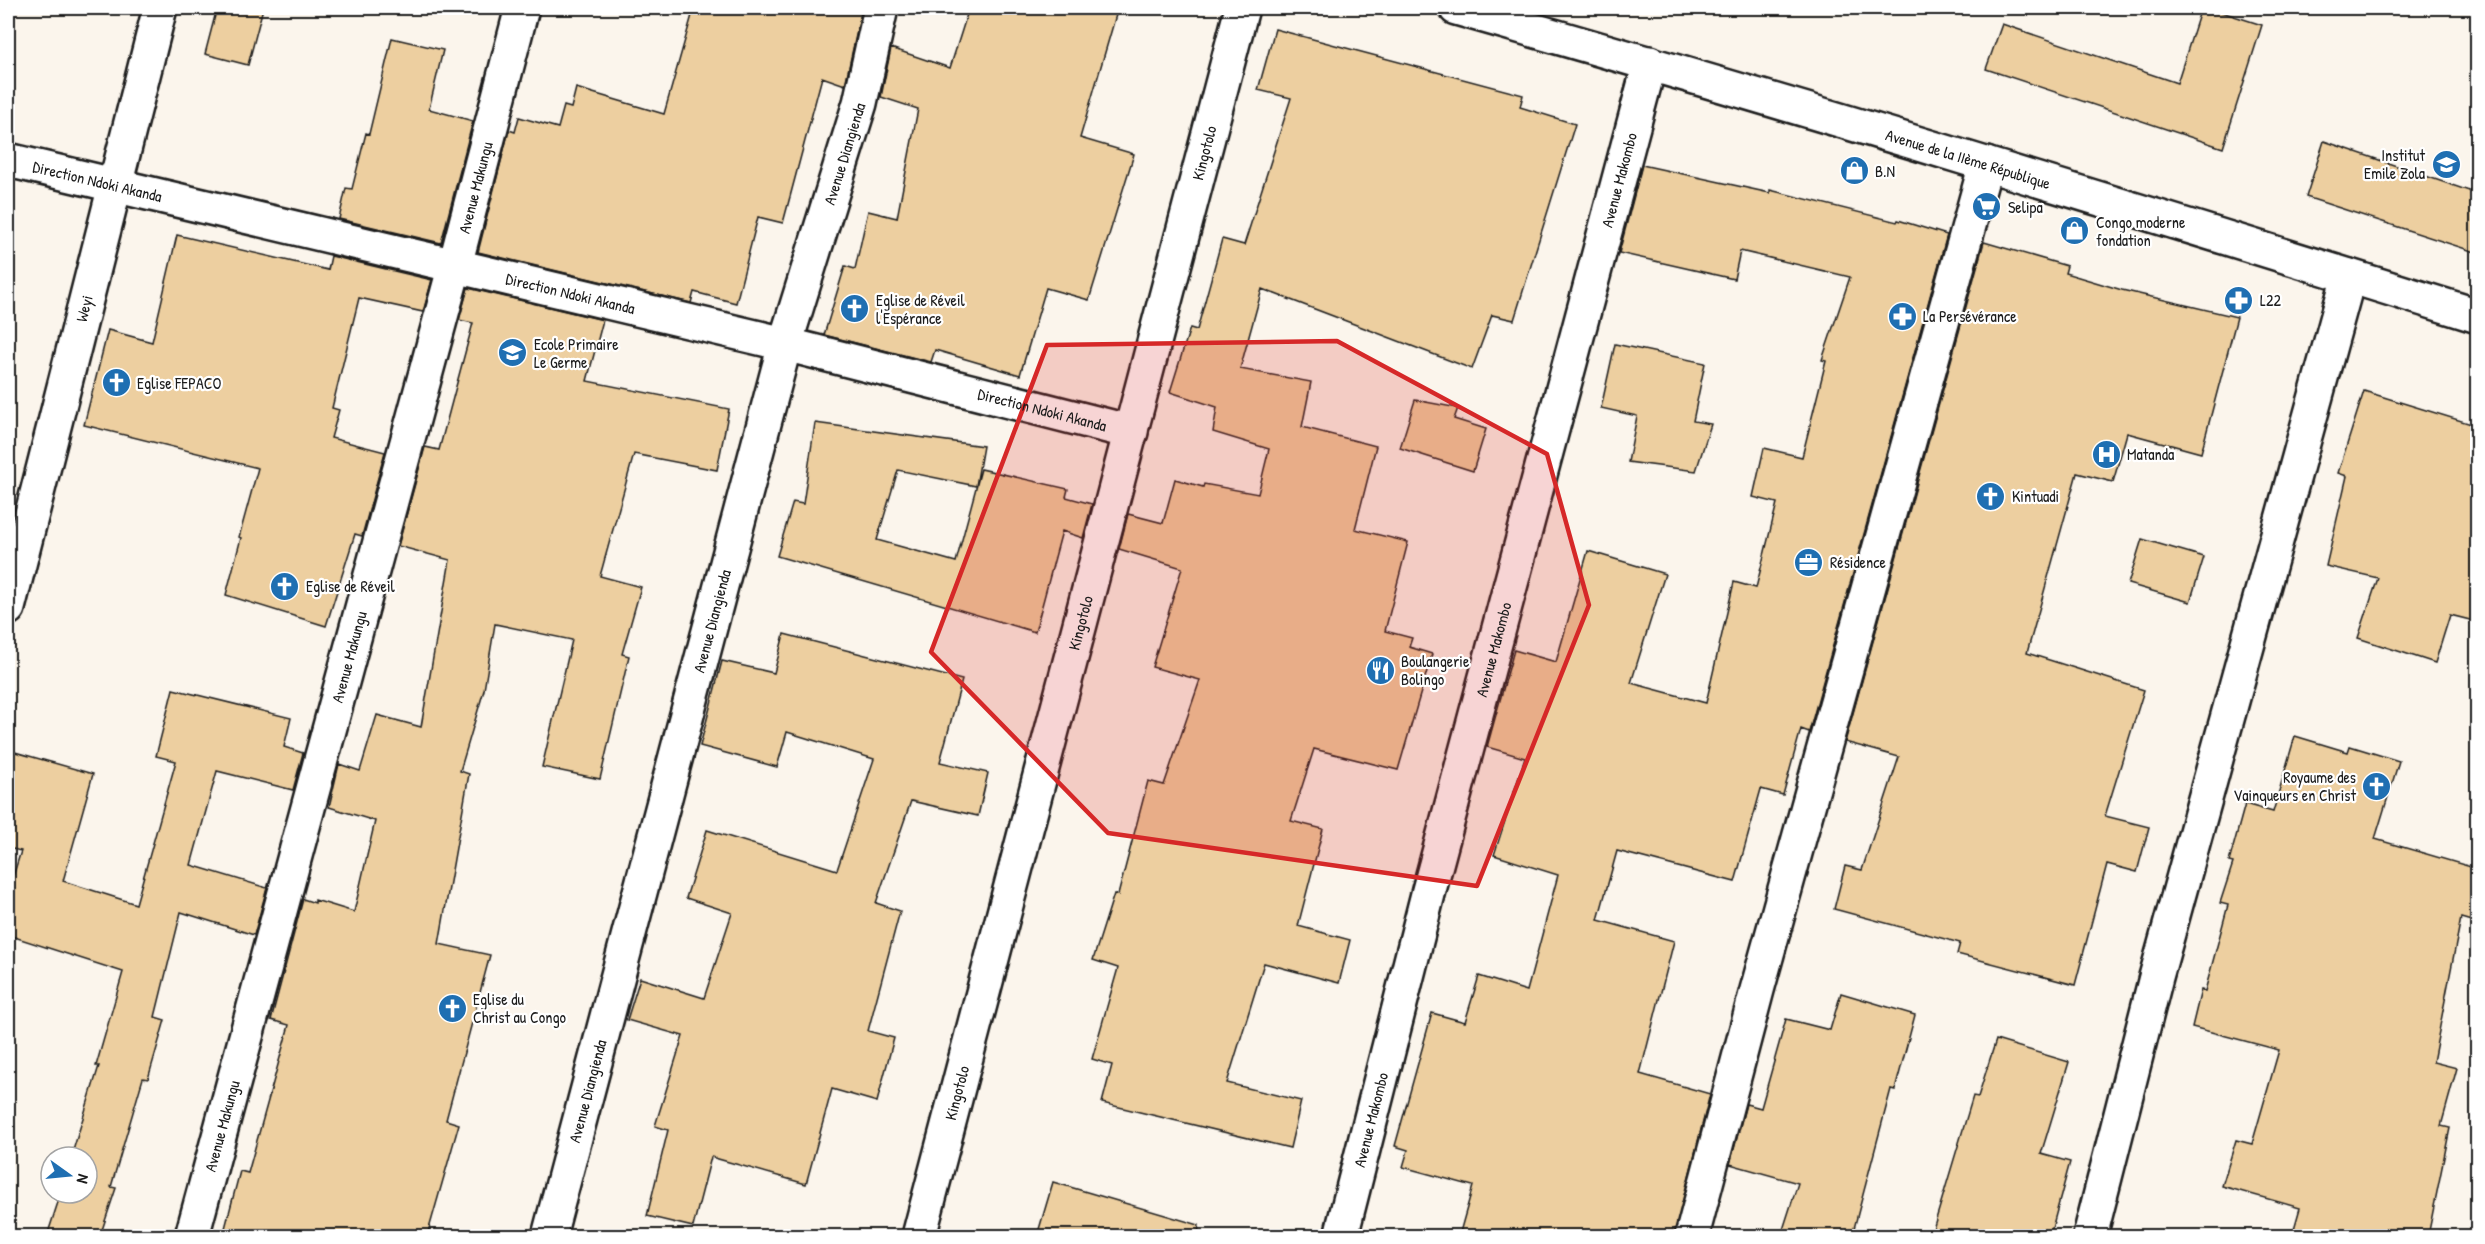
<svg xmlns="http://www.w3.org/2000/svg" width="2485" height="1244" font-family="'Patrick Hand',sans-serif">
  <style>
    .building { fill: #edcfa0; stroke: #1c1c1c; stroke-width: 1.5 }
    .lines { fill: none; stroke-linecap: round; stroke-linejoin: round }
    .minor-casing { stroke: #1c1c1c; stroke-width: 38 }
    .tertiary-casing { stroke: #1c1c1c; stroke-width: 38 }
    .minor { stroke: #fff; stroke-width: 33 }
    .tertiary { stroke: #fff; stroke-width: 33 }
    .marked { fill: #d62828; fill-opacity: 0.2; stroke: #d62828; stroke-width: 4.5; stroke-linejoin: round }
    .labels { text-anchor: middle; stroke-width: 4.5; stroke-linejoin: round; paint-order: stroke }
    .street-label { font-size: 16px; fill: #1c1c1c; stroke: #fff }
    .poi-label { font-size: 16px; fill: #1c1c1c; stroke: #fff; text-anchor: start }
  </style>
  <rect width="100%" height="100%" fill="#fbf5ec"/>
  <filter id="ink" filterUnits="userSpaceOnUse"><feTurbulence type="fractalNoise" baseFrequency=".0167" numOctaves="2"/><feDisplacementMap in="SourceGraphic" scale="12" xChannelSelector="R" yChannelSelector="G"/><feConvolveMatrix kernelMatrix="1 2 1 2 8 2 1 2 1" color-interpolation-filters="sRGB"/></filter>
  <g filter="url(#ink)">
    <!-- building -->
    <path class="building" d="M217,8h46l-15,57 -43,-11z
      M694,8h168l-17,77 -23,-8 -39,146 -25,-6 -22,86 -42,-11 -3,11 -213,-51 31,-122 6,2 4,-15 39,11 6,-22 7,2 5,-20 88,26z
      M969,8h149l-38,130 54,16 -45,146 -43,-12 -26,87 -85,-25 -4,12 -107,-27 21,-69 10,3 13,-58 29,7 21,-109 -37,-12 10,-49 59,20z
      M2201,8h8l53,17 -39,123 -237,-79 16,-45 175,59z
      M1275,29l248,66 -3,12 55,17 -61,196 -22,-5 -20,54 -210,-80 -22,80 71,13 -9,45 74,19 -21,83 53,13 -23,89 27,7 -3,9 23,7 -34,116 -84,-21 -23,72 32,8 -25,97 52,14 -11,43 -75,-20 -37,120 74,18 -11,47 -188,-45 10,-38 -20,-6 26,-91 -25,-8 21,-66 4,1 30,-114 16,4 36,-105 -48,-13 30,-99 -63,-19 9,-35 35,9 12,-44 28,8 1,-3 54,10 11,-45 -56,-17 4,-25 -47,-15 20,-64 7,2 25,-91 22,6 47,-147 -33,-8z
      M392,38l51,12 -14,59 44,12 -32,122 -102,-24 7,-31 6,1 14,-56 3,1z
      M2324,141l154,53v59l-172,-56z
      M1642,165l128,28v-3l127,32 1,-2 49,15 -138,497 -8,-3 -18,66 -22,-6 -26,93 -118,-31 -19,69 76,21 -34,133 70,20 -36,142h-215l14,-50 -70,-19 5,-17 -13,-4 37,-133 33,9 14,-46 48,15 31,-116 -64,-20 31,-97 -38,-11 27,-97 42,12 32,-111 77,23 -34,109 75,20 28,-121 22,6 21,-85 -24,-6 11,-49 38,9 24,-96 -4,-1 28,-83 -110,-26 -6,28 -115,-26z
      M177,235l151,35 3,-14 101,24 -9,32 -64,-14 -27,110 7,2 -8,28 54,14 -23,84 -7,-2 -29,92 -100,-31 15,-57 -2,-1 19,-69 -174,-43 24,-95 44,12z
      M1984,242l83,24 -2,7 57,17 115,27 -36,136 -74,-20 -14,49 -36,-9 -50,180 117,37 -39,126 44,11 -12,45 -30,-8 -32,121 -118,-31 3,-11 -126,-34 11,-43 17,4 37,-113 -54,-15z
      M468,288l135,32 -16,61 142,28 -12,61 -83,-16 -34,122 41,11 -19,67 7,2 -29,123 -58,-12 30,-127 -77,-16 -11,66 -24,81 9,3 -30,170 51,11 -44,165 13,4 -32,112h-204l17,-65 8,2 41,-148 -18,-5 32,-121 12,4v-3l39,12 21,-91 -46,-14 10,-43 21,7 17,-56 44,12 29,-167 -52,-14 27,-99 14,3 34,-127 -14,-3z
      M1615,344l90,19 -12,58 18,3 -15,47 -68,-9 9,-46 -36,-8z
      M2364,391l114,35v196l-28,-7 -15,48 -77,-25 20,-60 -52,-12 21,-90 -9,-3z
      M1415,400l43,8 -4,11 32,10 -13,42 -73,-23z
      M815,423l168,23 -7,40 -78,-16 -21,70 79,22 25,-93 87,20 -2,8 26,7 -9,34 -21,-7 -27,101 -258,-76 16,-54 10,2z
      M2142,539l62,18 -14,45 -62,-18z
      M784,634l178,46 -22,82 48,11 -10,43 -67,-15 -35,102 24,8 -32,120 26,7 -17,64 -45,-13 -26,95 -95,-27 -18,70 -46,-11 21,-86 -13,-4 28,-90 -56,-16 13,-42 64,20 28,-85 -46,-15 21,-68 130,40 37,-111 -87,-27 -10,35 -77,-21 22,-85 52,12z
      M173,689l118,29 -7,29 19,6 -10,37 -76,-19 -26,94 76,23 -13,47 -73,-23 -26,105 10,3 -17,59 -5,-1 -32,109 5,1 -16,48h-53l14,-43h26v-36h-16l28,-91h-3l27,-94 -115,-37v-43l13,-41 -13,-3v-98l85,24 -30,107 73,23 40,-143 -20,-5z
      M2295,736l53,16 2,-6 49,15 -24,78 103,30v54l-17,-5 -28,144 24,6 -16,58 9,2 -22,108h-136l8,-28 -78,-22 14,-46 16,4 27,-94 -87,-23 9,-37 4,1 23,-86 -8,-2 13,-40 -4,-1 16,-58 28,8z
      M1841,993l74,22 -20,75 -4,-1 -39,147h-71l17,-53 -68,-19 16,-60 15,4 25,-89 44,11z
      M1996,1040l73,22 -28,92 29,8 -20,74h-119l42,-140 5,1z
      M1053,1182l146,43 -1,11h-161z"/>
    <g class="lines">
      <defs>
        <g id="minor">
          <path id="s1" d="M8,160l777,184 346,88"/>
          <path id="s2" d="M8,608l152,-600"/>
          <path id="s3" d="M192,1236l263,-971 67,-257"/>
          <path id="s4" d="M549,1236l236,-892 75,-241 21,-95"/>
          <path id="s5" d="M919,1236l323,-1228"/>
          <path id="s6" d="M1341,1236l87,-342 222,-831"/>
          <path d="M1692,1236l65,-246 229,-826"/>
          <path d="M2090,1236l66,-259 193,-701"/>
        </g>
        <g id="tertiary">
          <path id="s7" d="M1456,8c342,97 682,202 1022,308"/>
        </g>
      </defs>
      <!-- minor casing -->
      <use href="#minor" class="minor-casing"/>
      <!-- tertiary casing -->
      <use href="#tertiary" class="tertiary-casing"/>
      <!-- minor -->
      <use href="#minor" class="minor"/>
      <!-- tertiary -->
      <use href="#tertiary" class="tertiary"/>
    </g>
  </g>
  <!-- marked area -->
  <path class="marked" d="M1337,341l210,113 42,151 -112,281 -369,-53 -177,-181 116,-307z"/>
  <!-- icons -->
  <defs>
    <symbol id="school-disc" viewBox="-11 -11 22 22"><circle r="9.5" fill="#1f6fb2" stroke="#fff"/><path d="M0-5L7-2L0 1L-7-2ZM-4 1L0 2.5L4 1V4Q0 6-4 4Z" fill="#fff"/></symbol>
    <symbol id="shop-disc" viewBox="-11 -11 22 22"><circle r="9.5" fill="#1f6fb2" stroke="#fff"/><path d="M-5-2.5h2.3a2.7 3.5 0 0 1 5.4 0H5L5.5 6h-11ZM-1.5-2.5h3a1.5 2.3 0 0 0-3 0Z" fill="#fff"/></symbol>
    <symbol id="supermarket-disc" viewBox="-11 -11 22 22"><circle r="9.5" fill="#1f6fb2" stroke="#fff"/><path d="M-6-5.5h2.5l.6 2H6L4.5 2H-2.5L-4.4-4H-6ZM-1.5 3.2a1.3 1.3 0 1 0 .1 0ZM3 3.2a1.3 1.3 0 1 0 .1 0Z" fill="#fff"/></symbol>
    <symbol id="pharmacy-disc" viewBox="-11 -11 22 22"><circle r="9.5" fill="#1f6fb2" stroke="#fff"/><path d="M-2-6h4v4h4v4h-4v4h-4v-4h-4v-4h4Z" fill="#fff"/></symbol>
    <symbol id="church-disc" viewBox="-11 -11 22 22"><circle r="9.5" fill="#1f6fb2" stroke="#fff"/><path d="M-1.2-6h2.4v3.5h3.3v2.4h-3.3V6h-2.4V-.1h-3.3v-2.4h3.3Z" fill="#fff"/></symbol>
    <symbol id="hospital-disc" viewBox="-11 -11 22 22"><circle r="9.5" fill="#1f6fb2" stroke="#fff"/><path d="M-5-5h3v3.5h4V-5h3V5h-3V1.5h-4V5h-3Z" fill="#fff"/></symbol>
    <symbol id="office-disc" viewBox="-11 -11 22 22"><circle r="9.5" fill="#1f6fb2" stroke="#fff"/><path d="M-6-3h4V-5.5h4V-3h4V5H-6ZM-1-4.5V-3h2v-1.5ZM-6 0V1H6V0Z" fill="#fff"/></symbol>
    <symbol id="restaurant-disc" viewBox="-11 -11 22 22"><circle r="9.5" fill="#1f6fb2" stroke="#fff"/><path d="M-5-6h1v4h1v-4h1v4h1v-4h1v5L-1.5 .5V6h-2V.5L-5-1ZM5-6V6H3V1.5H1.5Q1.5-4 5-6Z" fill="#fff"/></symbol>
  </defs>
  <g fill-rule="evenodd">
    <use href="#school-disc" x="2430" y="148" width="33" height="33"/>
    <use href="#shop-disc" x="1838" y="154" width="33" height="33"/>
    <use href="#supermarket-disc" x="1970" y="190" width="33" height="33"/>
    <use href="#shop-disc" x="2058" y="214" width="33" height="33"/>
    <use href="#pharmacy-disc" x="2222" y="284" width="33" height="33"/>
    <use href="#church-disc" x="838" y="292" width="33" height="33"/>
    <use href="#pharmacy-disc" x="1886" y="300" width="33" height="33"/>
    <use href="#school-disc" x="496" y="336" width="33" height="33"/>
    <use href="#church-disc" x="100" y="366" width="33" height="33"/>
    <use href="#hospital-disc" x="2090" y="438" width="33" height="33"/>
    <use href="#church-disc" x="1974" y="480" width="33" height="33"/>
    <use href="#office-disc" x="1792" y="546" width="33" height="33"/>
    <use href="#church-disc" x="268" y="570" width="33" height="33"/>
    <use href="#restaurant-disc" x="1364" y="654" width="33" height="33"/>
    <use href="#church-disc" x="2360" y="770" width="33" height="33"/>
    <use href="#church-disc" x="436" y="992" width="33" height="33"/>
  </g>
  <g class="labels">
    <!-- street labels -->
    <g class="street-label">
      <text dy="6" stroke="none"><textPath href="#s5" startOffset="1120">Kingotolo</textPath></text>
      <text dy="6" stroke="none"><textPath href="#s4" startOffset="1122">Avenue Diangienda</textPath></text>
      <text dy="6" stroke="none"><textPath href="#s7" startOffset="534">Avenue de la IIème République</textPath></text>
      <text dy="6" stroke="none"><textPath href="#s6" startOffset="1092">Avenue Makombo</textPath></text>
      <text dy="6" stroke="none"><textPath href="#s1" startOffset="92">Direction Ndoki Akanda</textPath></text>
      <text dy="6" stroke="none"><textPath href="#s3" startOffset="1086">Avenue Makungu</textPath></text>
      <text dy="6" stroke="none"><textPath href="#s1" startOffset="578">Direction Ndoki Akanda</textPath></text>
      <text dy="6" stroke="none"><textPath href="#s2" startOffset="309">Weyi</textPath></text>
      <text dy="6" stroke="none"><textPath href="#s1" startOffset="1064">Direction Ndoki Akanda</textPath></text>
      <text dy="6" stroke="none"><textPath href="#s4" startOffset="636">Avenue Diangienda</textPath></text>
      <text dy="6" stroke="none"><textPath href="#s5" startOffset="634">Kingotolo</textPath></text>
      <text dy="6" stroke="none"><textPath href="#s6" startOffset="606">Avenue Makombo</textPath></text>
      <text dy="6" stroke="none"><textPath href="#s3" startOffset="600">Avenue Makungu</textPath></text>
      <text dy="6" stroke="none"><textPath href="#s4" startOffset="150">Avenue Diangienda</textPath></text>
      <text dy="6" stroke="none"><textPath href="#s5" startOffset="148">Kingotolo</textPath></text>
      <text dy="6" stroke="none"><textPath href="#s6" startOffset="120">Avenue Makombo</textPath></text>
      <text dy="6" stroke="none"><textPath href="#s3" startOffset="114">Avenue Makungu</textPath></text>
    </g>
    <!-- poi labels -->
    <g class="poi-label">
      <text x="2425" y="161" text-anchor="end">Institut<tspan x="2425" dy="18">Emile Zola</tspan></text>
      <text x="1875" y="177">B.N</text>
      <text x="2008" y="213">Selipa</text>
      <text x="2096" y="228">Congo moderne<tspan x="2096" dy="18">fondation</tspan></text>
      <text x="876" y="306">Eglise de Réveil<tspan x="876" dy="18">l'Espérance</tspan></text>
      <text x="2260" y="306">L22</text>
      <text x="1923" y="322">La Persévérance</text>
      <text x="534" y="350">Ecole Primaire<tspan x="534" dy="18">Le Germe</tspan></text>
      <text x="137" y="389">Eglise FEPACO</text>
      <text x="2127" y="460">Matanda</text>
      <text x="2012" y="502">Kintuadi</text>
      <text x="1830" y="568">Résidence</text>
      <text x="306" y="592">Eglise de Réveil</text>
      <text x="1401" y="667">Boulangerie<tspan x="1401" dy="18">Bolingo</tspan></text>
      <text x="2356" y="783" text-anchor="end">Royaume des<tspan x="2356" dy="18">Vainqueurs en Christ</tspan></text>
      <text x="473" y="1005">Eglise du<tspan x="473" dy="18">Christ au Congo</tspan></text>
    </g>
  </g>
  <!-- margin -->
  <rect width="2485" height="1244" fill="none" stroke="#fff" stroke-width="30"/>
  <rect x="15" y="15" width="2455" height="1214" fill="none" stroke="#1c1c1c" stroke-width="2" filter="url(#ink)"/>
  <!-- north arrow -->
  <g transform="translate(69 1175) rotate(105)"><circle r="28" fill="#ffffff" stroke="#a4a4a4" stroke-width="1.5"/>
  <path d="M0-4.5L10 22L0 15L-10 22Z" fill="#1f6fb2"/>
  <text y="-9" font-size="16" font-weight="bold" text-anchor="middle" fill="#1c1c1c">N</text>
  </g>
</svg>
